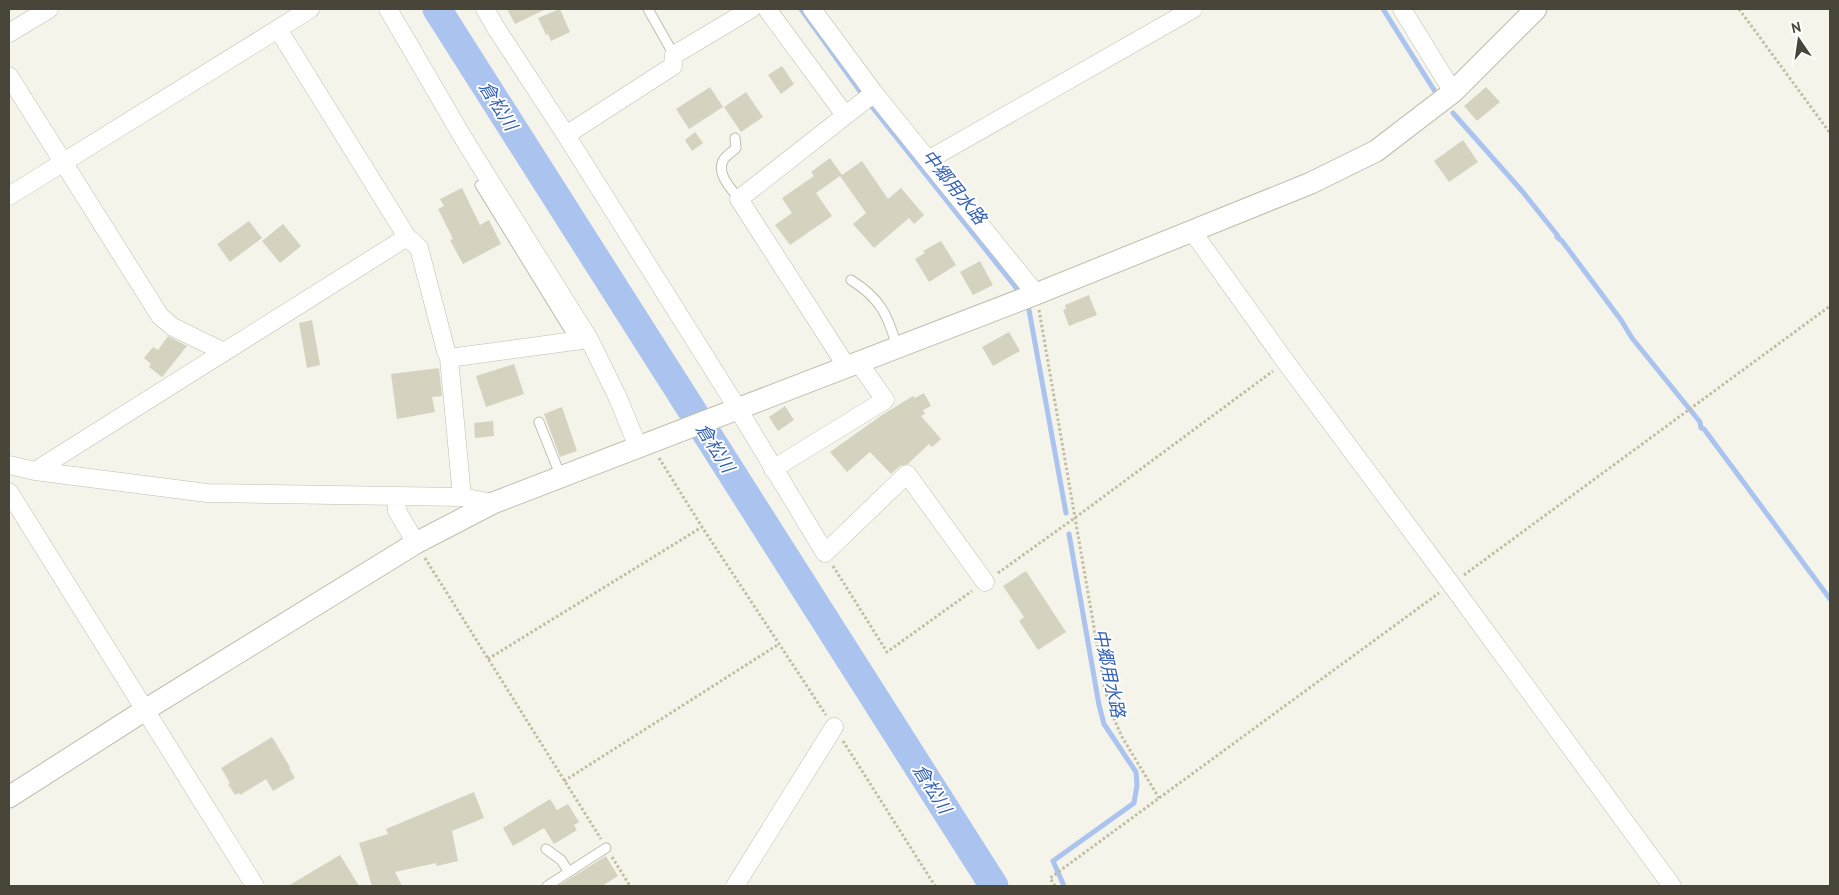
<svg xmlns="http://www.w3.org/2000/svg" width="1839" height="895" font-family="'PT Sans','Noto Sans JP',sans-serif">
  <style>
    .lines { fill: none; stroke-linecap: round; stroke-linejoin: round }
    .stream { stroke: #aac3ef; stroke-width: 5 }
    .river { stroke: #aac3ef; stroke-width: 29 }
    .building { fill: #d6d2c0 }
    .service-casing { stroke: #c0bead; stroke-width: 11 }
    .minor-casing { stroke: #c0bead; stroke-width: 19 }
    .tertiary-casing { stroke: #c0bead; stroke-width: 23 }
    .path { stroke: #c2bd9f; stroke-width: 3; stroke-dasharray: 2.5 2.5; stroke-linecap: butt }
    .service { stroke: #fff; stroke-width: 9 }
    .minor { stroke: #fff; stroke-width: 18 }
    .tertiary { stroke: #fff; stroke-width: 21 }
    .labels { text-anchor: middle; stroke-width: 4; stroke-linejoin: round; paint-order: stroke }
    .water-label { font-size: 18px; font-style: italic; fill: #3461b3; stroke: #fff }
  </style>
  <rect width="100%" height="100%" fill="#f5f4eb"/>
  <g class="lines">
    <!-- stream -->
    <path class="stream" d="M801,9l61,85
      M1383,9l51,81
      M869,103l148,186
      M1453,113l69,78 36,45 -1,1 5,4 59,79 11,18 68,84 1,6 3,1 126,170
      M1029,310l37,203
      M1064,886l-11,-25 81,-58 3,-18 -1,-13 -32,-48 -5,-19 -30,-171"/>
    <!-- river -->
    <path class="river" d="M437,9l557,877"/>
  </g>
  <!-- building -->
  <path class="building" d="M507,9h39l-31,15z
    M560,9l10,23 -19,9 -3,-7 -2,1 -8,-17z
    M782,66l12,18 -13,10 -13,-19z
    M710,87l13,20 -34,22 -13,-20z
    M1486,87l14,15 -23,19 -13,-15z
    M746,92l17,25 -22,15 -17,-25z
    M695,132l8,11 -11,8 -7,-11z
    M1463,140l15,22 -29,20 -15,-21z
    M830,158l12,17 20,-14 26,38 13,-11 23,27 -10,9 -5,-6 -35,30 -21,-24 13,-11 -26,-37 -24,17 16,23 -42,29 -15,-20 17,-12 -10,-15 32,-22 -3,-4z
    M462,188l18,37 9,-5 12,24 -38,20 -13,-24 3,-1 -15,-30 6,-3 -4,-7z
    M249,221l13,17 -32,24 -13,-18z
    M283,224l18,22 -21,17 -18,-22z
    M941,241l15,24 -27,17 -14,-23 10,-6 -2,-2z
    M980,261l13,24 -20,10 -13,-23z
    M1089,295l8,20 -28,11 -6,-16 3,-1 -1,-4z
    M312,320l8,45 -13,3 -8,-45z
    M1009,332l11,19 -27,15 -11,-19z
    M168,336l19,10 -25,31 -13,-10 2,-3 -7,-6 9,-11 5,3z
    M514,364l10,30 -38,13 -10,-31z
    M439,368l3,28 -10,1 3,15 -38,7 -6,-45z
    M924,393l7,13 -8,4 2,4 -4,2 20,23 -9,8 -3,-3 -21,20 -8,2 -9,8 -21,-22 -23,20 -17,-20 52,-37 31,-19 2,2z
    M785,406l9,14 -16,11 -9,-14z
    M562,407l15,44 -17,6 -16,-43z
    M493,421l1,15 -19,2 -1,-15z
    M1026,571l40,61 -28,18 -19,-29 5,-4 -21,-31z
    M272,737l18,30 -1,1 6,10 -22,13 -7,-12 -26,16 -1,-2 -4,2 -7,-11 2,-1 -9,-15z
    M474,792l10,26 -32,13 6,30 -21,5 -1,-3 -41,9 7,14h-30l-13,-43 29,-9 -2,-5z
    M550,799l7,11 11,-6 11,18 -5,3 3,5 -23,14 -10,-16 -31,18 -10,-18z
    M340,855l19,31h-71z
    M606,856l12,20 -16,10h-44z"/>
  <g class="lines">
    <defs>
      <path id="service" d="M648,9l26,46
        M735,138l1,10c-3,3 -9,7 -12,11 -9,14 7,29 15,40
        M480,185l96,156
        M851,280c29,18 37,35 46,67
        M539,422l22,55
        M546,849l15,11 8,12
        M547,886l59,-38"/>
      <path id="minor" d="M388,9l77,132 124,198 29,59 20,49
        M485,9l11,19 70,107 172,274 87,144 82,-79 78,108
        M767,9l78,106
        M812,9l62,84 162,201
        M1402,9l51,83
        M278,29l129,208
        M9,33l40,-24
        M9,76l151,240 13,11 51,25
        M566,135l107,-69 1,-11 77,-46
        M928,160l265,-151
        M9,196l301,-187
        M1192,231l93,130 166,223 221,302
        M449,358l140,-19
        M847,367l-108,-168 135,-106
        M9,465l26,6 172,22 255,4 31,6
        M773,469l112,-69 -26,-37
        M35,471l372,-234 12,11 27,103 3,7 13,139
        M9,492l246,394
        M396,496l1,15 19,32
        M735,886l99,-159"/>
      <path id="tertiary" d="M9,797l136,-87 271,-167 77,-40 543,-209 275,-111 65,-32 77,-59 83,-83"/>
    </defs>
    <!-- service casing -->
    <use href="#service" class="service-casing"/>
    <!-- minor casing -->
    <use href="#minor" class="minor-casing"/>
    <!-- tertiary casing -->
    <use href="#tertiary" class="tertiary-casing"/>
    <!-- path -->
    <path class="path" d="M1739,9l91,124
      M1039,310l65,375 7,27 11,25 37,61
      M659,458l43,69 124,188
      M425,558l176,281
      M833,566l54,86 85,-61
      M998,573l78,-56 197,-146
      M1464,575l366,-269
      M488,659l214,-132
      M843,741l92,145
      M564,781l215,-137
      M612,857l18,29
      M1055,886l-5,-8 389,-285"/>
    <!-- service -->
    <use href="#service" class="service"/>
    <!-- minor -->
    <use href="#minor" class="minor"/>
    <!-- tertiary -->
    <use href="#tertiary" class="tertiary"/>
  </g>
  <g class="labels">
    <!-- water labels -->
    <g class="water-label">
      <text transform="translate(498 106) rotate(58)" y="6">倉松川</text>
      <text transform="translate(954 187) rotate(51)" y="6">中郷用水路</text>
      <text transform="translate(715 448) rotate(58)" y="6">倉松川</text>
      <text transform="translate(1109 673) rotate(78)" y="6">中郷用水路</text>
      <text transform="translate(932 789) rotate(58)" y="6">倉松川</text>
    </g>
  </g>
  <!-- border -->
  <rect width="1839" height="895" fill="none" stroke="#494639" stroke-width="20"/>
  <!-- north arrow -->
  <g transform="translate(1799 40) rotate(347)" stroke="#ffffff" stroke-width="4" paint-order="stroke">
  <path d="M0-4L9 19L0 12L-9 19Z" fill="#494639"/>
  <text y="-8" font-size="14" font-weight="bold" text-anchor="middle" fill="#494639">N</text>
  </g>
</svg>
